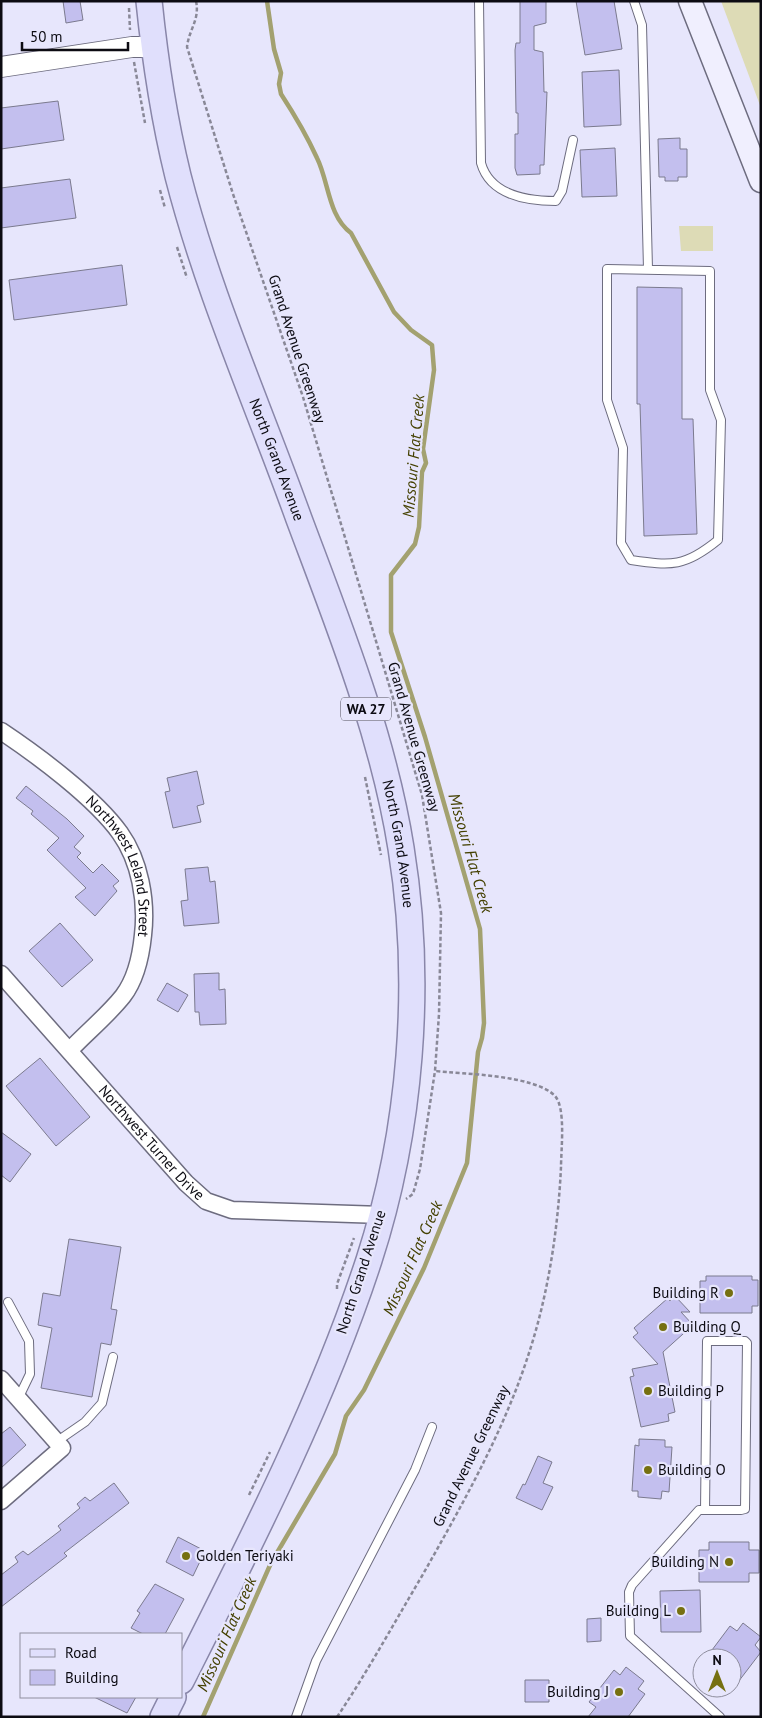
<svg xmlns="http://www.w3.org/2000/svg" width="762" height="1718" font-family="'PT Sans',sans-serif">
  <style>
    .green { fill: #dddbb6 }
    .lines { fill: none; stroke-linecap: round; stroke-linejoin: round }
    .stream { stroke: #a3a170; stroke-width: 4.5 }
    .building { fill: #c3bfee; stroke: #7b7a8e }
    .service-casing { stroke: #6d6c7f; stroke-width: 10 }
    .minor-casing { stroke: #6d6c7f; stroke-width: 19 }
    .tertiary-casing { stroke: #6d6c7f; stroke-width: 22 }
    .secondary-casing { stroke: #6d6c7f; stroke-width: 25 }
    .primary-casing { stroke: #8986a9; stroke-width: 28 }
    .path { stroke: #898897; stroke-width: 2.5; stroke-dasharray: 4 2.5; stroke-linecap: butt }
    .service { stroke: #fff; stroke-width: 8 }
    .minor { stroke: #fff; stroke-width: 16 }
    .tertiary { stroke: #fff; stroke-width: 20 }
    .secondary { stroke: #f0effe; stroke-width: 22 }
    .primary { stroke: #e0dffc; stroke-width: 25 }
    .poi-dot { fill: #767011; stroke: #e7e6fc; stroke-width: 2 }
    .labels { text-anchor: middle; stroke-width: 4.5; stroke-linejoin: round; paint-order: stroke }
    .shield { fill: #e7e6fc; stroke: #4e4d58; stroke-width: 1 }
    .shield-label { font-size: 14px; font-weight: bold; fill: #0c0b12 }
    .street-label { font-size: 15px; fill: #0c0b12; stroke: #e7e6fc }
    .poi-label { font-size: 15px; fill: #0c0b12; stroke: #e7e6fc; text-anchor: end }
    .water-label { font-size: 16px; font-style: italic; fill: #444001; stroke: #e7e6fc }
  </style>
  <rect width="100%" height="100%" fill="#e7e6fc"/>
  <!-- green -->
  <path class="green" d="M721,1h40v107z
    M679,226h34v25h-32z"/>
  <g class="lines">
    <!-- stream -->
    <path class="stream" d="M203,1717l68,-154 64,-109 11,-38 18,-26 60,-122 43,-105 11,-111 4,-14 2,-15 -4,-94 -55,-192 -34,-105v-57l24,-31 4,-17 3,-55 4,-9 -3,-14 11,-79 -2,-25 -21,-15 -17,-18 -43,-79c-23,-17 -22,-51 -34,-75 -10,-22 -23,-44 -36,-64l-2,-10 2,-11 -7,-24 -7,-48"/>
  </g>
  <!-- building -->
  <path class="building" d="M63,1h17l3,19 -17,3z
    M520,1h26v22l-12,3v24l9,2 1,40h3l-3,73h-4v9l-23,1 -2,-7v-34h3v-21h-2l-1,-63 1,-7h4z
    M576,1h38l8,48 -37,6z
    M619,70l2,55 -37,2 -2,-55z
    M58,101l6,39 -63,9v-41z
    M680,138v11h7v28h-9v4h-13v-4h-6l-1,-38z
    M615,148l2,48 -35,1 -2,-47z
    M70,179l6,39 -75,10v-40z
    M122,265l5,40 -113,15 -5,-40z
    M637,287l45,1v131h11l4,115 -53,2 -4,-132h-3z
    M197,771l7,33 -7,2 4,16 -28,6 -8,-36 5,-1 -3,-13z
    M26,786l41,33 17,17 -10,11 7,6 -4,4 16,16 9,-9 17,17 -6,5 4,5 -22,25 -20,-19 11,-9 -39,-38 12,-12 -28,-24 2,-3 -17,-13z
    M208,867l2,15 5,-1 4,42 -35,3 -3,-25 7,-1 -3,-31z
    M60,923l33,37 -31,27 -33,-36z
    M219,973v17l6,-1 1,35 -26,1 -1,-13h-4l-1,-38z
    M167,983l21,12 -10,17 -21,-12z
    M40,1058l50,59 -34,29 -50,-60z
    M1,1132l30,22 -21,28 -9,-7z
    M69,1239l52,8 -10,62 6,1 -6,35 -10,-2 -9,54 -51,-9 11,-60 -14,-3 5,-32 17,3z
    M706,1276h46v4h6v26h-6v7h-52v-32h6z
    M675,1296l15,16h-9l12,13 -30,27 12,60 -7,2 1,7 -28,6 -11,-50 4,-1 -2,-7 26,-5 -25,-27 5,-4 -4,-5 34,-30 2,3z
    M10,1427l16,18 -25,23v-34z
    M639,1439l26,1v7h7l-3,45 -7,-1 -1,8 -23,-2v-6h-6l3,-46 4,1z
    M538,1456l14,6 -9,21 10,4 -11,23 -26,-12 7,-14 2,1z
    M114,1483l15,20 -65,50 3,3 -66,51v-32l17,-13 -3,-5 8,-6 5,4 33,-25 -3,-4 22,-18 -3,-4 8,-7 5,4z
    M178,1537l27,14 -12,25 -27,-14z
    M709,1542h40v8h10v23h-10v9h-50v-32h10z
    M155,1584l29,15 -19,35h-22l-12,-6 9,-15 -3,-2z
    M700,1590l1,42h-40l-1,-41z
    M601,1618v23l-14,1v-23z
    M743,1623l18,14 -6,8 6,7 -29,38v-32h-26l24,-32 7,5z
    M626,1667l18,14 -6,8 7,5 -17,23h-40l8,-10 -7,-5 25,-32 6,5z
    M525,1680h24v22h-24z
    M94,1697h42l-9,16z"/>
  <g class="lines">
    <defs>
      <path id="service" d="M479,1l2,162c9,32 45,38 75,38l6,-10 11,-51
        M634,1l8,24 6,244
        M607,269l103,2v119l11,30 -3,120c-33,27 -46,26 -87,20l-10,-17 2,-95 -16,-48z
        M8,1302l21,39 1,33 -12,25
        M56,1442l29,-20 17,-19 11,-46
        M705,1510l2,-169h38l2,2 -2,166 -4,1h-42l-67,75 -3,7 1,44 90,81
        M296,1717l20,-56 99,-191 17,-43"/>
      <g id="minor">
        <path id="s1" d="M1,731c36,24 94,67 119,102 20,28 27,68 23,102 -2,20 -7,44 -20,61 -15,19 -36,36 -53,54"/>
        <path id="s2" d="M1,974l185,209 20,18 26,9 150,5"/>
        <path d="M1,1379l61,69 -61,53"/>
      </g>
      <path id="tertiary" d="M1,67l131,-20h22"/>
      <path id="secondary" d="M690,1l71,180"/>
      <g id="primary">
        <path id="s3" d="M149,1c6,59 15,118 29,175 30,117 80,229 121,343 40,107 84,216 102,329 22,135 10,283 -32,412 -47,144 -120,286 -188,421"/>
        <path d="M163,1717l10,-20"/>
      </g>
    </defs>
    <!-- service casing -->
    <use href="#service" class="service-casing"/>
    <!-- minor casing -->
    <use href="#minor" class="minor-casing"/>
    <!-- tertiary casing -->
    <use href="#tertiary" class="tertiary-casing"/>
    <!-- secondary casing -->
    <use href="#secondary" class="secondary-casing"/>
    <!-- primary casing -->
    <use href="#primary" class="primary-casing"/>
    <!-- path -->
    <path class="path" d="M196,1c4,19 -7,28 -9,46l46,147 70,203 119,398 19,118 -2,101 -4,57 -15,98 -7,25 -7,5
      M129,8l1,22
      M134,62l11,61
      M160,190l5,18
      M177,247l10,31
      M365,777l16,78
      M337,1289v-5l17,-46
      M249,1495l21,-43
      M337,1717c31,-46 57,-94 85,-141 40,-71 81,-143 106,-220 20,-60 30,-126 33,-189 0,-17 5,-59 -6,-71 -20,-21 -91,-22 -120,-25"/>
    <!-- service -->
    <use href="#service" class="service"/>
    <!-- minor -->
    <use href="#minor" class="minor"/>
    <!-- tertiary -->
    <use href="#tertiary" class="tertiary"/>
    <!-- secondary -->
    <use href="#secondary" class="secondary"/>
    <!-- primary -->
    <use href="#primary" class="primary"/>
  </g>
  <!-- markers -->
  <g class="poi-dot">
    <circle cx="729" cy="1293" r="5"/>
    <circle cx="663" cy="1327" r="5"/>
    <circle cx="648" cy="1391" r="5"/>
    <circle cx="648" cy="1470" r="5"/>
    <circle cx="186" cy="1556" r="5"/>
    <circle cx="729" cy="1562" r="5"/>
    <circle cx="681" cy="1611" r="5"/>
    <circle cx="619" cy="1692" r="5"/>
  </g>
  <g class="labels">
    <!-- shield labels -->
    <rect class="shield" x="341" y="697.5" width="50" height="23" rx="4"/>
    <g class="shield-label">
      <text x="366" y="714">WA 27</text>
    </g>
    <!-- street labels -->
    <g class="street-label">
      <text transform="translate(297 349) rotate(72)" y="5">Grand Avenue Greenway</text>
      <text dy="5" stroke="none"><textPath href="#s3" startOffset="478">North Grand Avenue</textPath></text>
      <text transform="translate(414 737) rotate(74)" y="5">Grand Avenue Greenway</text>
      <text dy="5" stroke="none"><textPath href="#s3" startOffset="882">North Grand Avenue</textPath></text>
      <text dy="5" stroke="none"><textPath href="#s1" startOffset="188">Northwest Leland Street</textPath></text>
      <text dy="5" stroke="none"><textPath href="#s2" startOffset="226">Northwest Turner Drive</textPath></text>
      <text transform="translate(361 1272) rotate(-72)" y="5">North Grand Avenue</text>
      <text transform="translate(471 1456) rotate(-64)" y="5">Grand Avenue Greenway</text>
    </g>
    <!-- poi labels -->
    <g class="poi-label">
      <text x="719" y="1298">Building R</text>
      <text x="673" y="1332" text-anchor="start">Building Q</text>
      <text x="658" y="1396" text-anchor="start">Building P</text>
      <text x="658" y="1475" text-anchor="start">Building O</text>
      <text x="196" y="1561" text-anchor="start">Golden Teriyaki</text>
      <text x="719" y="1567">Building N</text>
      <text x="671" y="1616">Building L</text>
      <text x="609" y="1697">Building J</text>
    </g>
    <!-- water labels -->
    <g class="water-label">
      <text transform="translate(413 456) rotate(-85)" y="6">Missouri Flat Creek</text>
      <text transform="translate(471 853) rotate(74)" y="6">Missouri Flat Creek</text>
      <text transform="translate(412 1258) rotate(-66)" y="6">Missouri Flat Creek</text>
      <text transform="translate(226 1634) rotate(-66)" y="6">Missouri Flat Creek</text>
    </g>
  </g>
  <!-- border -->
  <rect width="762" height="1718" fill="none" stroke="#0c0b12" stroke-width="5"/>
  <!-- legend -->
  <rect x="20" y="1633" width="162" height="65" fill="#e7e6fc" stroke="#8f8e9e"/>
  <rect x="30" y="1649" width="25" height="8" fill="#e0dffc" stroke="#8f8e9e"/>
  <text x="65" y="1658" font-size="15" fill="#0c0b12">Road</text>
  <rect x="30" y="1670" width="25" height="15" fill="#c3bfee" stroke="#8f8e9e"/>
  <text x="65" y="1683" font-size="15" fill="#0c0b12">Building</text>
  <!-- north arrow -->
  <g transform="translate(717 1673)"><circle r="24" fill="#e7e6fc" stroke="#8f8e9e"/>
  <path d="M0-4L9 19L0 12L-9 19Z" fill="#767011"/>
  <text y="-8" font-size="14" font-weight="bold" text-anchor="middle" fill="#0c0b12">N</text>
  </g>
  <!-- scale -->
  <path d="M22 42v8h106v-8" fill="none" stroke="#0c0b12" stroke-width="2.5"/>
  <text x="30" y="42" font-size="15" fill="#0c0b12" stroke="#e7e6fc" stroke-width="4" paint-order="stroke">50 m</text>
</svg>
